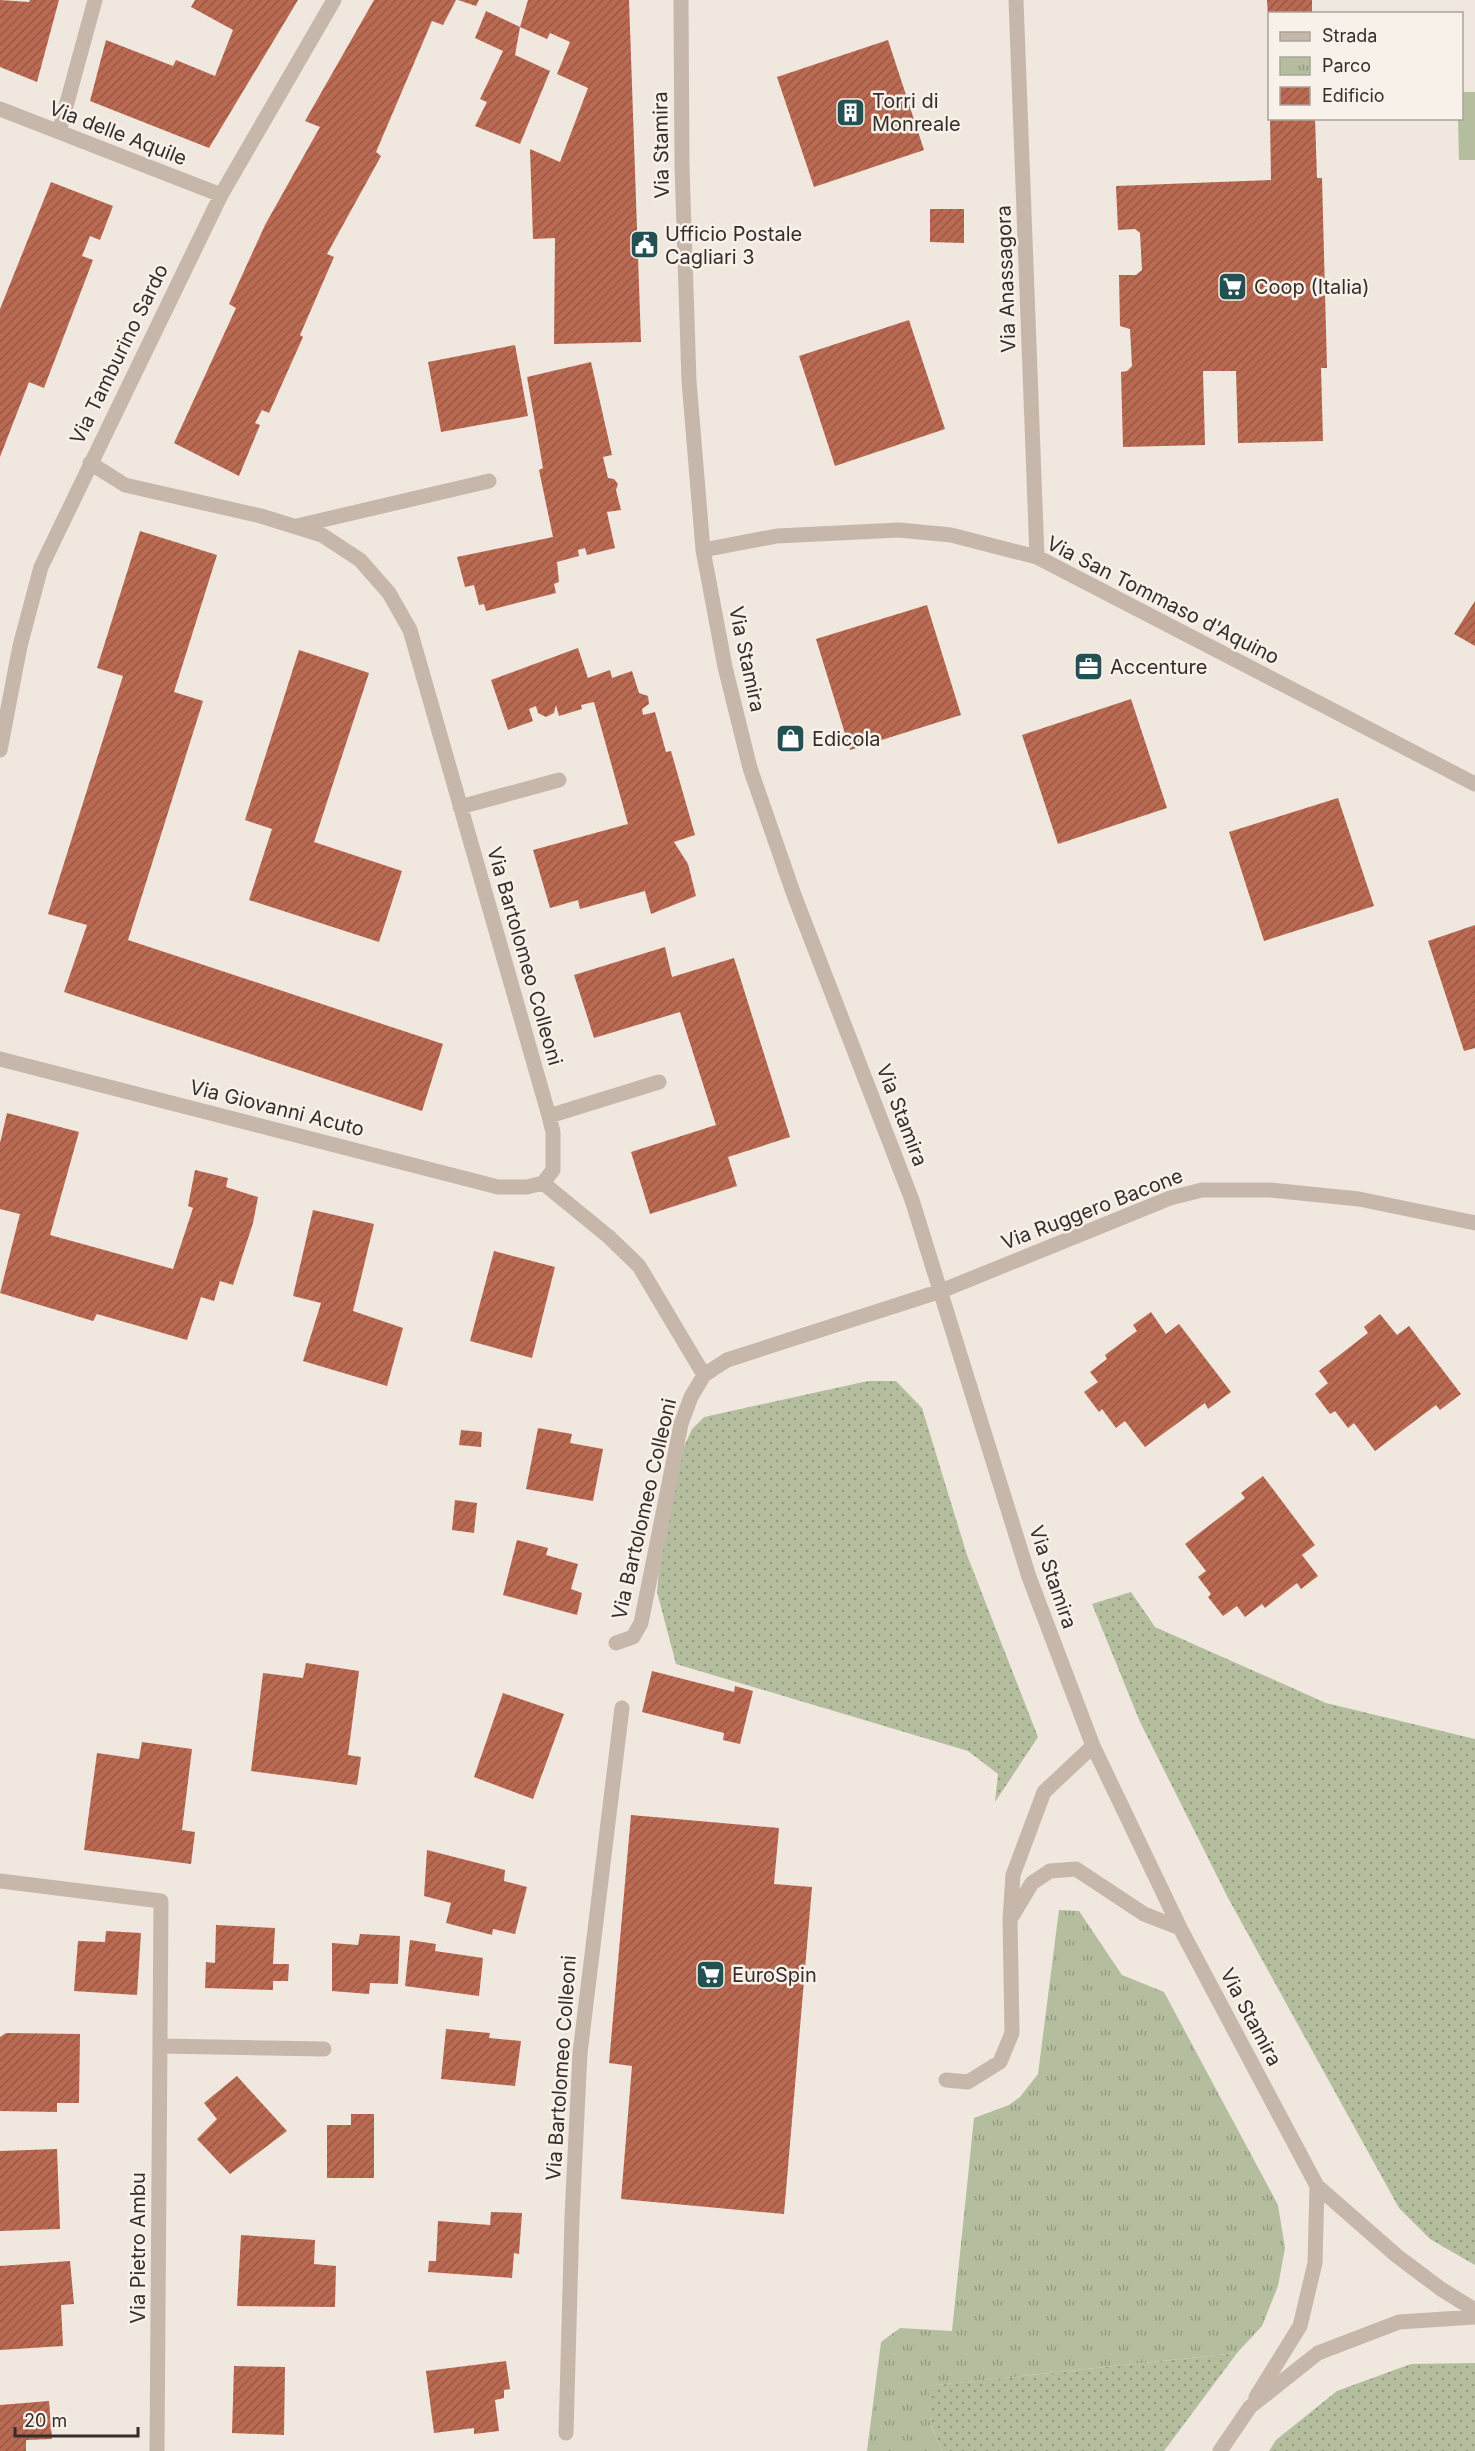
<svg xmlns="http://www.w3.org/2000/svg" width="1475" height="2451" font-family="Inter,sans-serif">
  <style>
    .grass { fill: url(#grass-dots) }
    .park { fill: url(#park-tufts) }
    .pitch { fill: #b4be9f }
    .building { fill: url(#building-hatch) }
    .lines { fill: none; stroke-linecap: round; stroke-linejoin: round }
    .minor { stroke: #c7b7ab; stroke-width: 15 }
    .labels { text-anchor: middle; stroke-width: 5; stroke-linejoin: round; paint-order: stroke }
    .poi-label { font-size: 20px; fill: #362d2a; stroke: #f8f1ea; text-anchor: start }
    .street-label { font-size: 20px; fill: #362d2a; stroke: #f8f1ea }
  </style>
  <defs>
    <pattern id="grass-dots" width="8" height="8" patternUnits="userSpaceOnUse" patternTransform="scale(1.5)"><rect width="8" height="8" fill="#b4be9f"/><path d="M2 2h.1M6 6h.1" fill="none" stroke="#939b82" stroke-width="1.8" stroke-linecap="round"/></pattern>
    <pattern id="park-tufts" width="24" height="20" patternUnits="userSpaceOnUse" patternTransform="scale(1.5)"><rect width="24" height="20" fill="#b4be9f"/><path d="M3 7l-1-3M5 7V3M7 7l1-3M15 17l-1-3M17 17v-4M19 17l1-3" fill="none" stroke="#939b82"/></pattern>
    <pattern id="building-hatch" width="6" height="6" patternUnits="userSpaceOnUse" patternTransform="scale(1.5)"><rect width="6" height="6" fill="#ba6a52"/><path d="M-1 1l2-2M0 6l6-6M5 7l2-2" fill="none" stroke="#985844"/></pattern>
  </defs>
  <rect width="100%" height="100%" fill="#f0e7de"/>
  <!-- grass -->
  <path class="grass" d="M868,1381h28l26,27 45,147 71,182 -43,65 3,-28 -30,-23 -292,-87 -19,-72 5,-54 15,-76 15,-33 12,-12z
    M1131,1592l24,35 171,76 149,36v526l-45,-26 -31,-31 -172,-312 -87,-174 -48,-118z
    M1237,2353l-73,98h-222l-11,-26 -4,-39z
    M1475,2363v88h-206l7,-11 61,-49 74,-27z"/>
  <!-- park -->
  <path class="park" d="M1059,1910l20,1 43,64 42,17 114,213 7,43 -7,38 -16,40 -25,27 -309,33 3,39 11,26h-75l14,-109 19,-14 52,3 22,-213 35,-13 11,-8 18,-23z"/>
  <!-- pitch -->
  <path class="pitch" d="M1462,92h13v68h-16l-1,-41 4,-1z"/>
  <!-- building -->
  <path class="building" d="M0,0l29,2 1,-2h29l-22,82 -37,-15z
    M195,0h103l-89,148 -119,-47 16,-61 67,26 3,-6 39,16 18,-46 -42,-23z
    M374,0h82l-13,25 -11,-4 -56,131 5,4 -54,98 7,3 -34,78 3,2 -34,76 -7,-3 -7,13 5,2 -21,51 -65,-33 62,-135 -7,-4 36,-79 55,-98 -15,-6z
    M458,0h21l-3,6z
    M528,0h101l12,342 -87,2 1,-106 -22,1 -3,-90 30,13 28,-74 -31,-14 13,-32 -20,-9 -3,6 -27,-12 -5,28 35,16 -30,73 -45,-18 12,-24 -7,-3 23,-48 -28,-13 11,-27 34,16z
    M1267,0h45v14h-42v4h-2z
    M888,40l36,110 -110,37 -37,-110z
    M1270,118h45l2,60h5l5,190h-6l2,73 -85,2 -2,-72h-33l2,74 -82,2 -2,-75 6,-1 5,-5 -2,-37 -10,-3 -1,-51h17l6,-5 -2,-37 -5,-4 -17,1 -2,-44 155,-6z
    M51,182l62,24 -13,34 -10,-4 -8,20 11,4 -49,128 -15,-6 -29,75v-148z
    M930,209h34v34l-34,-1z
    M909,320l36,109 -110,37 -36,-110z
    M515,345l13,71 -87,16 -13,-70z
    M591,362l21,93 -9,2 5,21 6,1 4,5 -2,6 5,20 -14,2 8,36 -28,7 -2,-7 -7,2 1,6 -22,6 2,20 -5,2 2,9 -70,18 -2,-7 -5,1 -5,-20 -9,2 -8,-30 96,-20 -14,-67 4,-2 -16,-91z
    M140,531l77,24 -43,137 29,9 -75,239 315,104 -21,67 -358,-119 23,-67 -39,-11 75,-238 -26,-8z
    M1475,601v45l-21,-12z
    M927,605l34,110 -111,35 -34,-111z
    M578,648l10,30 22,-8 2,8 20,-7 7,22 9,3 1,8 -7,5 1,6 12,-3 11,40 5,-1 24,84 -21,7 14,22 8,32 -45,18 -6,-23 -65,18 -2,-9 -28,8 -17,-58 95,-26 -34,-122 -13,3 1,4 -23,7 -3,-11 -2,8 -8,4 -8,-4 -2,-7 -7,3 4,12 -25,9 -17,-50z
    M299,650l70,23 -55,169 88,29 -23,71 -130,-42 23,-71 -27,-9z
    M1131,699l36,109 -109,36 -36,-109z
    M1338,798l36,108 -110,35 -35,-109z
    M1475,925v123l-11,3 -36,-110z
    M665,947l7,30 62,-19 56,179 -62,20 9,29 -87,28 -19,-62 85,-27 -36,-113 -86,26 -20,-63z
    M7,1113l72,19 -29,103 123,34 20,-61 -5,-2 7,-36 33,8 -2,9 32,10 -5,26 -20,62 -13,-4 -6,20 -13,-4 -14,43 -90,-26 -4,7 -93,-28 20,-79 -20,-5v-66z
    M313,1210l61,14 -21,87 50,17 -16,58 -84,-25 18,-58 -28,-7z
    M494,1251l61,16 -23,91 -62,-17z
    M1151,1312l15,22 13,-10 52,68 -23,17 -3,-6 -60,44 -20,-26 -9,7 -14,-19 -3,3 -15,-20 14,-10 -8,-10 17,-13 -2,-4 32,-24 -4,-6z
    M1380,1314l17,21 12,-9 52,68 -21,16 -4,-5 -61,46 -21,-28 -6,5 -13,-17 -5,3 -15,-20 13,-11 -9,-12 49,-38 -4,-6z
    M538,1428l34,6 -2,9 33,6 -10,52 -67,-12z
    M461,1430l21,2 -1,15 -22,-2z
    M1263,1476l52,69 -13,10 16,21 -17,13 -4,-6 -32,25 -3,-4 -17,13 -8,-11 -14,10 -15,-19 3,-3 -13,-17 8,-6 -21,-27 60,-46 -4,-5z
    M455,1500l22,3 -3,30 -22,-3z
    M517,1540l31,8 -2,7 32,9 -7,25 11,4 -5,22 -74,-20z
    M306,1663l53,8 -11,84 13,2 -4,28 -106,-14 12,-98 40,5z
    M652,1671l82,21 1,-6 18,5 -13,53 -17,-4 1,-7 -82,-21z
    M503,1693l61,21 -31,85 -59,-22z
    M142,1742l50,7 -10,81 13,2 -4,32 -107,-14 13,-97 42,6z
    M631,1815l148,13 -5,56 38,3 -28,327 -163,-15 11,-133 -23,-3z
    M427,1850l78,20 -1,11 23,6 -12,47 -22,-5 -1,6 -46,-12 5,-20 -27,-7z
    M216,1925l59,3 -2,36h16l-1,17h-15v9l-68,-2 1,-26 9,1z
    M106,1931l35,2 -4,62 -63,-4 4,-50 27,1z
    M360,1934l40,2 -2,48 -28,-1 -1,11 -37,-3v-48l26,2z
    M410,1940l26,4 -1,7 48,7 -4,38 -74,-10z
    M446,2029l44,4 -1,5 32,3 -6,45 -74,-7z
    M6,2033l74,1 -1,69h-22v9l-57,-1v-74z
    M237,2076l50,55 -57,43 -33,-35 20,-20 -13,-16z
    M351,2114h23v64h-47v-53h24z
    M57,2149l3,80 -60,2v-80z
    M491,2212l31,1 -3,41 -5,-1 -2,25 -84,-6 1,-11h7l2,-40 52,4z
    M241,2235l74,5 -1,24 22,2 -1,41 -98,-1z
    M70,2261l4,43 -13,1 2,41 -63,4v-84z
    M506,2361l4,28 -6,1v8l-9,2 4,31 -25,3v-6l-40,5 -8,-62z
    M234,2366l51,1 -1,68 -52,-2z
    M49,2401l3,38 -26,1v11h-26v-46z"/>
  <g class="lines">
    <!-- minor -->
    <path class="minor" d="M681,0l1,166 7,215 14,169 22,117 25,101 44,127 118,305 117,377 64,169 87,182 137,258 80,70 44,33 34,21
      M1016,0l21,557
      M0,109l221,86
      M59,132l36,-132
      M90,463l35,22 136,31 61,19 38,25 29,33 21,37 139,486 4,16v38l-10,13
      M297,526l192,-45
      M703,550l74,-14 122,-6 52,5 86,22 438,227
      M0,750l20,-104 21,-79 180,-372 113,-195
      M460,807l99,-27
      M0,1059l498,128h29l16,-4
      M549,1116l110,-34
      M543,1183l66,54 30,29 65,109
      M616,1643l17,-6 8,-14 40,-199 10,-27 13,-22 23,-15 214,-69 229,-93 32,-8h68l89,9 116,24
      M0,1881l161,20 -4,550
      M1012,1916l20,-33 18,-12 26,-2 68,45 36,14
      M160,2046l164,3
      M946,2080l22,2 32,-20 12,-29 -2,-114 3,-44 31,-83 49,-46
      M1256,2397l44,-71 15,-63 2,-77
      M566,2433l6,-216 8,-164 42,-345
      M1220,2451l30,-44 68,-54 81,-31 76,-5"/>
  </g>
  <!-- icons -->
  <defs>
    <symbol id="building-square" viewBox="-11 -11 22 22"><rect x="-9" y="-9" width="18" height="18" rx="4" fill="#235053" stroke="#f8f1ea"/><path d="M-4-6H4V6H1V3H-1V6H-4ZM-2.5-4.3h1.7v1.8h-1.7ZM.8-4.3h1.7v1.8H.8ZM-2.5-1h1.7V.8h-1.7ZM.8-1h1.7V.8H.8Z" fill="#fff"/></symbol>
    <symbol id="civic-square" viewBox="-11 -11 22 22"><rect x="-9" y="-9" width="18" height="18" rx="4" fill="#235053" stroke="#f8f1ea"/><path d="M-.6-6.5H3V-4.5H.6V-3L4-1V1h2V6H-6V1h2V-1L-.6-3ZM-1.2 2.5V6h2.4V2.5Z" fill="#fff"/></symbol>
    <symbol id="supermarket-square" viewBox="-11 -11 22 22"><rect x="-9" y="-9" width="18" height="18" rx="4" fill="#235053" stroke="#f8f1ea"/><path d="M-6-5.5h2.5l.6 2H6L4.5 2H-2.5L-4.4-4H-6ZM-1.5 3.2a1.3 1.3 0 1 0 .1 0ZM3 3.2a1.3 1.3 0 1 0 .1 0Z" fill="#fff"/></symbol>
    <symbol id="office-square" viewBox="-11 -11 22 22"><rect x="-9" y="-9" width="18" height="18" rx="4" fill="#235053" stroke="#f8f1ea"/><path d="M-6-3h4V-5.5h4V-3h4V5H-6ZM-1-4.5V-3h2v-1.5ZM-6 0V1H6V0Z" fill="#fff"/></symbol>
    <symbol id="shop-square" viewBox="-11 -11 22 22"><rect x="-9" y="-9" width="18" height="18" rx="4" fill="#235053" stroke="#f8f1ea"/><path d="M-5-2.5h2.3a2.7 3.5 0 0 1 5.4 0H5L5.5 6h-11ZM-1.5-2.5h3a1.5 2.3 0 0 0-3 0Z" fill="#fff"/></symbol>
  </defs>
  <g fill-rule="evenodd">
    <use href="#building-square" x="834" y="96" width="33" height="33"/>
    <use href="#civic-square" x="628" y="228" width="33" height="33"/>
    <use href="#supermarket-square" x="1216" y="270" width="33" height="33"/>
    <use href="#office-square" x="1072" y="650" width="33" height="33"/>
    <use href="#shop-square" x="774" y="722" width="33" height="33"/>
    <use href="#supermarket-square" x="694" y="1958" width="33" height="33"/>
  </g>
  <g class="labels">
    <!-- poi labels -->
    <g class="poi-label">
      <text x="872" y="108">Torri di<tspan x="872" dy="23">Monreale</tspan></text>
      <text x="665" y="241">Ufficio Postale<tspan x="665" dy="23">Cagliari 3</tspan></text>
      <text x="1254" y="294">Coop (Italia)</text>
      <text x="1110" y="674">Accenture</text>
      <text x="812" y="746">Edicola</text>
      <text x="732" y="1982">EuroSpin</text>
    </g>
    <!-- street labels -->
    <g class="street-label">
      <text transform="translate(118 133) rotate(21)" y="7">Via delle Aquile</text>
      <text transform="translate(661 145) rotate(-91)" y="7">Via Stamira</text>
      <text transform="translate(1006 279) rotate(-92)" y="7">Via Anassagora</text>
      <text transform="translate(119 354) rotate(-64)" y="7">Via Tamburino Sardo</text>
      <text transform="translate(1163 600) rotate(27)" y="7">Via San Tommaso d'Aquino</text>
      <text transform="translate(747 659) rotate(78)" y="7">Via Stamira</text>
      <text transform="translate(525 956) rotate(74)" y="7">Via Bartolomeo Colleoni</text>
      <text transform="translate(277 1108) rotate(14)" y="7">Via Giovanni Acuto</text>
      <text transform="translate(902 1115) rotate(69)" y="7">Via Stamira</text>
      <text transform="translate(1092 1209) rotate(-21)" y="7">Via Ruggero Bacone</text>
      <text transform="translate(644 1509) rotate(-77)" y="7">Via Bartolomeo Colleoni</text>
      <text transform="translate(1053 1577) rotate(71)" y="7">Via Stamira</text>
      <text transform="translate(1251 2017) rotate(62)" y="7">Via Stamira</text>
      <text transform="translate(561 2068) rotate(-86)" y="7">Via Bartolomeo Colleoni</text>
      <text transform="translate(138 2248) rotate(-90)" y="7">Via Pietro Ambu</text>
    </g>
  </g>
  <!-- legend -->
  <rect x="1268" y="12" width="195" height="108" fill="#f8f1ea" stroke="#aaa39d" stroke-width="1.5"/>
  <rect x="1280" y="32" width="30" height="9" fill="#c7b7ab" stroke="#aaa39d" stroke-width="1.5"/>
  <text x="1322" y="42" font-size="18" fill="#362d2a">Strada</text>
  <rect x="1280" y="57" width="30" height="18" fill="url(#park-tufts)" stroke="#aaa39d" stroke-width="1.5"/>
  <text x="1322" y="72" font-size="18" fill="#362d2a">Parco</text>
  <rect x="1280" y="87" width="30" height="18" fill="url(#building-hatch)" stroke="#aaa39d" stroke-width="1.5"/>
  <text x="1322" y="102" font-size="18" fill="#362d2a">Edificio</text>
  <!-- scale -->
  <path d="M15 2427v9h123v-9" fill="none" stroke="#362d2a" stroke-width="3"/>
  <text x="24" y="2427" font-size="18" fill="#362d2a" stroke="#f8f1ea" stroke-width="4.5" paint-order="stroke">20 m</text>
</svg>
